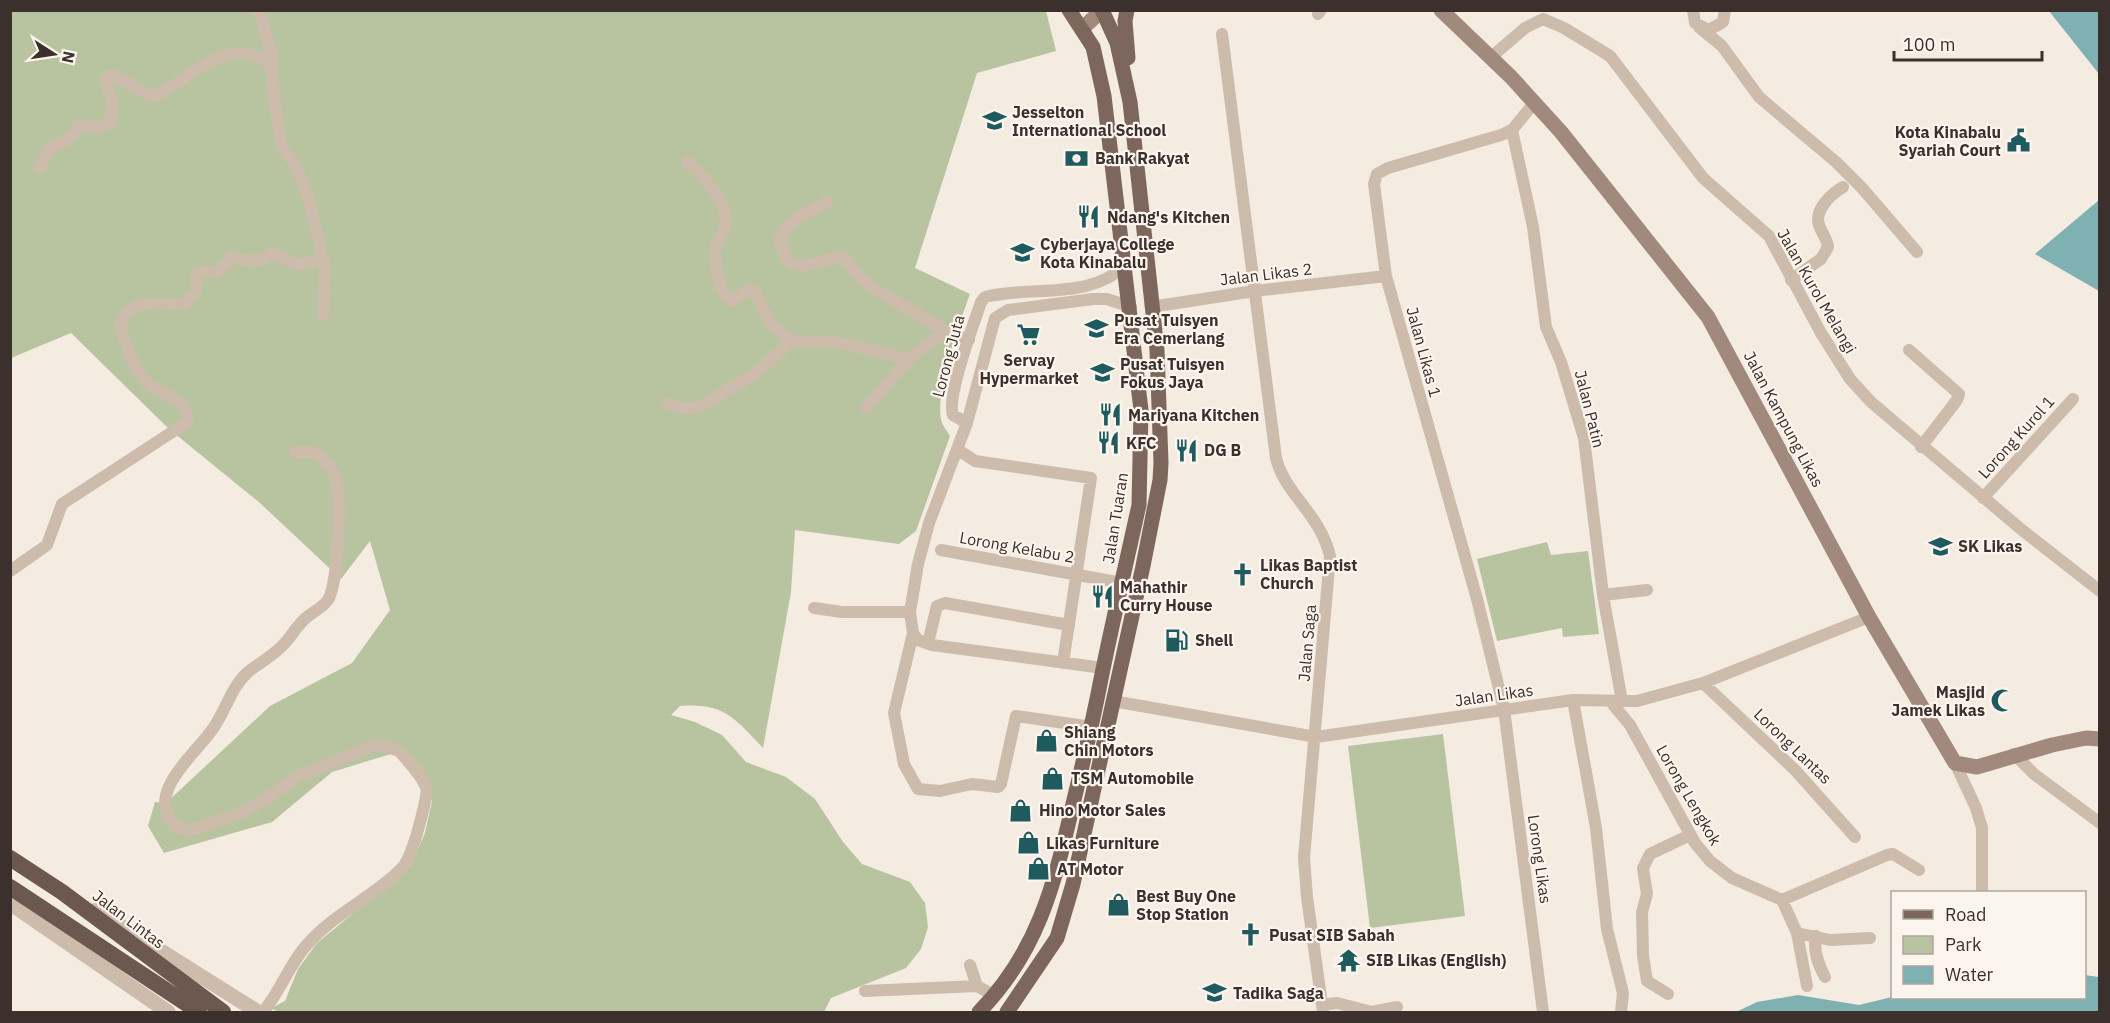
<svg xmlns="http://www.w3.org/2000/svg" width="2110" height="1023" font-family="'IBM Plex Sans',sans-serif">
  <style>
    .green { fill: #b8c4a0 }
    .water { fill: #7fb0b2 }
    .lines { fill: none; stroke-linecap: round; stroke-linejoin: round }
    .minor { stroke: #cdbbac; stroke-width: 12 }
    .tertiary { stroke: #cdbbac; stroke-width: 15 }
    .secondary { stroke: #a18a7d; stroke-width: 15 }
    .primary { stroke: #7d675c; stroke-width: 15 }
    .trunk { stroke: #6c584f; stroke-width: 16 }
    .labels { text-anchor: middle; stroke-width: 4.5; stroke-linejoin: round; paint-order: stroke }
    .poi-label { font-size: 16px; font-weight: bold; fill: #3b302b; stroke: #fbf5ee; text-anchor: start }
    .street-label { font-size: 16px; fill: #3b302b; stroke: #fbf5ee }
  </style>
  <rect width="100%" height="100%" fill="#f4ebe1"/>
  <!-- green -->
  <path class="green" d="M11,11h1035l10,40 -79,22 -62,195 55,26c-10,27 -37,103 -28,129 2,5 6,9 8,13l-34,95 -17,13 -104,-14 -4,62 -28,156c-29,-30 -38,-45 -83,-42l-9,9 24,7 27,13 24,27 40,15 29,22 28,43 19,22 48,18 15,21 3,24 -7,22 -15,19 -75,30 -7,14h-546l-7,-4 14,-7 13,-32 19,-26 93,-76 15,-34 7,-32 -38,-48 -62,19 -60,50 -108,31 -16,-27 7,-24 11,1 104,-97 82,-43 38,-53 -20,-69 -29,38 -81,-76 -91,-74 -98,-96 -60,25z
    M1547,542l4,13 37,-4 11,83 -36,3 -1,-9 -65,13 -20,-82z
    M1443,734l22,182 -95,12 -22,-182z"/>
  <!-- water -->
  <path class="water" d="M2049,11h50v63z
    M2099,200v91l-64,-37z
    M2085,975l14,2v35h-363l21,-10 41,-7 61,10 33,-8 192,1z"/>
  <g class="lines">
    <!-- minor -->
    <path class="minor" d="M259,10l12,42 3,47 8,47 16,24 11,29 16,71 -2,45
      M1693,10l2,13 14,7 14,-8 2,-12
      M1318,14l3,-4
      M1699,27l23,19 37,51 77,65 26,26 55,64
      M1222,34l54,424c9,37 44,55 54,98l-26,302 3,39 16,115
      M1490,58l35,-30 18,-9 21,9 46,28 93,122 66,58 52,97 29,46 21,23 151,128 78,61
      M1535,102l-23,28 -11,5 -113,33 -11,6 -3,10 12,92 91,323 27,110 39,303
      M1512,130l21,97 13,100 15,35 23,76 19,157 19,106
      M687,162c16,15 36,33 39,57 1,10 -7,17 -10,26 -3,12 3,51 16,56l18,-12 5,3 14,29 22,20
      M40,167l9,-18 19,-10 12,-14 18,2 12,-4 2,-21 -7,-22 3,-4 5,-1 35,19 8,2c36,-19 75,-64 115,-31
      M827,202c-24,14 -65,25 -37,60l13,4 36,-9 6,1 13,18 20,15 72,42 19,7
      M1791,280l30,-21 7,-12c-1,-9 -6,-13 -9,-22 -5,-15 12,-31 24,-38
      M1151,307l104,-16 131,-15
      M1909,350l50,44 -2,6 -36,47
      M668,404l11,4 20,-1 59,-35 33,-31 46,1 72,17
      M866,408c26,-26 47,-64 84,-75
      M967,423l-14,-8c-7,-18 21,-92 28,-113l4,-5c48,-12 103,4 141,-32
      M957,449l18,12 116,17 -28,185
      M1983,498l90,-99
      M941,550l181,33
      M10,571l37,-26 15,-41 124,-81 2,-6c-6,-21 -22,-20 -37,-31 -16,-12 -28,-45 -30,-63 10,-28 42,-18 64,-19l11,-14 1,-16 7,-3 14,2 13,-15c17,1 26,9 40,-5l28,12 22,-5
      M1603,595l44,-5
      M814,608l28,4h68
      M913,633l-19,80 10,51 14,25 22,2 32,-7 26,3 3,-3 15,-68 76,11
      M928,643l9,-37 8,-3 124,22
      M1103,668l-171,-23 -14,-5 -5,-7 -3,-21 8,-48 11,-41 38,-100 28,-105 13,-8 85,-11h14l24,8
      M1703,683l92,87 60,67
      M1573,700l23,128 11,101 16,64 -2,19
      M1113,701l203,36 257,-37 64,1 66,-18 166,-66
      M1610,701l20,24 65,118 15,18 22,17 50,22 105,-45 6,-1 26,16
      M2014,754l20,20 66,49
      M1955,763l21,45 6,20v64
      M1782,900l15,33 10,53
      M1797,933l33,7 40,-2
      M1816,936c-3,15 2,28 9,41
      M970,965l7,21 18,10
      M865,991l112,-5
      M1668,994l-21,-13 -4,-25 -1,-44 5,-18 -4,-26 7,-14 40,-19
      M1322,1005l15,-2 35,9 25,-5
      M263,1012c17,-20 25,-45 42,-65 27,-33 68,-49 97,-79 11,-12 23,-62 25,-79l-9,-17 -19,-21 -21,-7 -82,33 -28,21 -26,14 -43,16 -12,2 -11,-3c-34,-34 21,-73 38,-100 12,-17 17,-39 33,-54 12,-10 26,-17 36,-28 9,-9 14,-20 24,-28 7,-6 15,-9 21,-17 10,-15 14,-103 8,-121 -3,-10 -12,-19 -19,-26l-22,-1"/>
    <!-- tertiary -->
    <path class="tertiary" d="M10,903l158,109
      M96,910l162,102"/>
    <!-- secondary -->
    <path class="secondary" d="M1441,10l70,67 50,55 147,185 161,300 86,146 22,4 75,-22 34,-7 14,1
      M1083,28l19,-18"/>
    <!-- primary -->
    <path class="primary" d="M1127,10l-2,11 3,37
      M979,1012c58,-59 75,-126 93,-204 10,-41 20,-83 28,-124 12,-60 26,-120 39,-179l2,-95 -37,-314 -11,-49 -24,-37
      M1007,1012l50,-74 16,-54 70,-318 17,-86 1,-17 -4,-113 -27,-248 -13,-59 -15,-33"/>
    <!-- trunk -->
    <path class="trunk" d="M10,858l52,34 161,120
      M10,887l189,125"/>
  </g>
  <!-- icons -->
  <defs>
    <symbol id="school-bare" viewBox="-9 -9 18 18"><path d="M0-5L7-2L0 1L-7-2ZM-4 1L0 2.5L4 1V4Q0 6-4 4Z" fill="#1f5a5e" stroke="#fbf5ee" stroke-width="2.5" paint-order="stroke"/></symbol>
    <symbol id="civic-bare" viewBox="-9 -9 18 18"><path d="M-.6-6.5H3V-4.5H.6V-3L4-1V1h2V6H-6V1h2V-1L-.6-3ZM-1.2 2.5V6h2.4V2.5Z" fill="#1f5a5e" stroke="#fbf5ee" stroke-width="2.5" paint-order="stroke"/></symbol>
    <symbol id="bank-bare" viewBox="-9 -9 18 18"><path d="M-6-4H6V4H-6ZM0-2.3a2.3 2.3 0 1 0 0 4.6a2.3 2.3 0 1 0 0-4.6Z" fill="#1f5a5e" stroke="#fbf5ee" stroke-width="2.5" paint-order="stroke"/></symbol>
    <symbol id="restaurant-bare" viewBox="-9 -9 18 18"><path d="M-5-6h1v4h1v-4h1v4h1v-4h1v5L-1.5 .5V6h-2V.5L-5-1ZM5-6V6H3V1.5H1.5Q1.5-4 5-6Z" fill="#1f5a5e" stroke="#fbf5ee" stroke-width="2.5" paint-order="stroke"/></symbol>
    <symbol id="university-bare" viewBox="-9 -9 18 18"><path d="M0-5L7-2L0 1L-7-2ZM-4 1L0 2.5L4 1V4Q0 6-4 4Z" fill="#1f5a5e" stroke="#fbf5ee" stroke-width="2.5" paint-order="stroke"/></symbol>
    <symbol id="supermarket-bare" viewBox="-9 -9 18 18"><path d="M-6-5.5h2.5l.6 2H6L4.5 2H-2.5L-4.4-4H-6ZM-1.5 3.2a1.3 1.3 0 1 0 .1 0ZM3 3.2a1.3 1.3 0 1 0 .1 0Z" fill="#1f5a5e" stroke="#fbf5ee" stroke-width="2.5" paint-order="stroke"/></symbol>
    <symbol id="church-bare" viewBox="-9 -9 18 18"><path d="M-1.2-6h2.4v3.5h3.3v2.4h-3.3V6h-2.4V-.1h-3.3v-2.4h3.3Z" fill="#1f5a5e" stroke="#fbf5ee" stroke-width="2.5" paint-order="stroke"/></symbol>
    <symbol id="fuel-bare" viewBox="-9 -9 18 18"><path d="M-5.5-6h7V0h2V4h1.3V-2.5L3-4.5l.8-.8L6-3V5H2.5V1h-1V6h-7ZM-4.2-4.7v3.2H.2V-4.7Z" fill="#1f5a5e" stroke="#fbf5ee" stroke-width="2.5" paint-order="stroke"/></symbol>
    <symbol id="mosque-bare" viewBox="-9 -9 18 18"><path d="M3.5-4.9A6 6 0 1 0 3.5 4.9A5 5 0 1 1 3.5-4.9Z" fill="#1f5a5e" stroke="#fbf5ee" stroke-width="2.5" paint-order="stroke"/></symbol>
    <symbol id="shop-bare" viewBox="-9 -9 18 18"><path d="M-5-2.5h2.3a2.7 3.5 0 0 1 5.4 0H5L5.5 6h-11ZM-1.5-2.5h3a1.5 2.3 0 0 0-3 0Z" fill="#1f5a5e" stroke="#fbf5ee" stroke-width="2.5" paint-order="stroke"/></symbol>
    <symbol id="temple-bare" viewBox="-9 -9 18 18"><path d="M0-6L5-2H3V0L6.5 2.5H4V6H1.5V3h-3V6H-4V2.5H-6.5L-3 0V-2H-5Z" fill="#1f5a5e" stroke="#fbf5ee" stroke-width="2.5" paint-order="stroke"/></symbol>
  </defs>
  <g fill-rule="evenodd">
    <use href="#school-bare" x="978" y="104" width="33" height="33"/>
    <use href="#civic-bare" x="2002" y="124" width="33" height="33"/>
    <use href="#bank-bare" x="1060" y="142" width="33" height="33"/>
    <use href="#restaurant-bare" x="1072" y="200" width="33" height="33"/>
    <use href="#university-bare" x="1006" y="236" width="33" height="33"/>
    <use href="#school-bare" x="1080" y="312" width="33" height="33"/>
    <use href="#supermarket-bare" x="1012" y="318" width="33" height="33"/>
    <use href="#school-bare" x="1086" y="356" width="33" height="33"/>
    <use href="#restaurant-bare" x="1094" y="398" width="33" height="33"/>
    <use href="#restaurant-bare" x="1092" y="426" width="33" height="33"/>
    <use href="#restaurant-bare" x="1170" y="434" width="33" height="33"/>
    <use href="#school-bare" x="1924" y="530" width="33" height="33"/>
    <use href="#church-bare" x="1226" y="558" width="33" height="33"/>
    <use href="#restaurant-bare" x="1086" y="580" width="33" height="33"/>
    <use href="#fuel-bare" x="1160" y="624" width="33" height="33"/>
    <use href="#mosque-bare" x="1986" y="684" width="33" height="33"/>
    <use href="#shop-bare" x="1030" y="724" width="33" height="33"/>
    <use href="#shop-bare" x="1036" y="762" width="33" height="33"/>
    <use href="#shop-bare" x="1004" y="794" width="33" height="33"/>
    <use href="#shop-bare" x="1012" y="826" width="33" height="33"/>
    <use href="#shop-bare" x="1022" y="852" width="33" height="33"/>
    <use href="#shop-bare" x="1102" y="888" width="33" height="33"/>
    <use href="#church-bare" x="1234" y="918" width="33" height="33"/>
    <use href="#temple-bare" x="1332" y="944" width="33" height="33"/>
    <use href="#school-bare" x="1198" y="976" width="33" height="33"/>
  </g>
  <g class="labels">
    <!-- poi labels -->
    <g class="poi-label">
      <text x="1012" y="118">Jesselton<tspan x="1012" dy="18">International School</tspan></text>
      <text x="2001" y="138" text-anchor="end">Kota Kinabalu<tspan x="2001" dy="18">Syariah Court</tspan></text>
      <text x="1095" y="164">Bank Rakyat</text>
      <text x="1107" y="223">Ndang's Kitchen</text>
      <text x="1040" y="250">Cyberjaya College<tspan x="1040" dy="18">Kota Kinabalu</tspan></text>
      <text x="1114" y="326">Pusat Tuisyen<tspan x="1114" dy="18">Era Cemerlang</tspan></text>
      <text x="1029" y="366" text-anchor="middle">Servay<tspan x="1029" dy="18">Hypermarket</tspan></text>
      <text x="1120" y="370">Pusat Tuisyen<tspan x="1120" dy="18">Fokus Jaya</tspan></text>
      <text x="1128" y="421">Mariyana Kitchen</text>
      <text x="1126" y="449">KFC</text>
      <text x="1204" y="456">DG B</text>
      <text x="1958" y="552">SK Likas</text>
      <text x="1260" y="571">Likas Baptist<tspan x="1260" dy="18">Church</tspan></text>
      <text x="1120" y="593">Mahathir<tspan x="1120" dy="18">Curry House</tspan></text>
      <text x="1195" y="646">Shell</text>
      <text x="1985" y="698" text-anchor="end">Masjid<tspan x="1985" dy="18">Jamek Likas</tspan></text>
      <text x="1064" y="738">Shiang<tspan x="1064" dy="18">Chin Motors</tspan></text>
      <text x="1071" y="784">TSM Automobile</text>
      <text x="1039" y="816">Hino Motor Sales</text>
      <text x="1046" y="849">Likas Furniture</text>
      <text x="1057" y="875">AT Motor</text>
      <text x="1136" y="902">Best Buy One<tspan x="1136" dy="18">Stop Station</tspan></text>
      <text x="1269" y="941">Pusat SIB Sabah</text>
      <text x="1366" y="966">SIB Likas (English)</text>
      <text x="1233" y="999">Tadika Saga</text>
    </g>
    <!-- street labels -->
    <g class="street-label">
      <text transform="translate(1266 274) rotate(-7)" y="6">Jalan Likas 2</text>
      <text transform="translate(1817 291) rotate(60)" y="6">Jalan Kurol Melangi</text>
      <text transform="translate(1424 352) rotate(75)" y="6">Jalan Likas 1</text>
      <text transform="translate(948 356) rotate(-75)" y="6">Lorong Juta</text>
      <text transform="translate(1590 409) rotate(76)" y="6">Jalan Patin</text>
      <text transform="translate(1784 419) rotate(62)" y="6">Jalan Kampung Likas</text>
      <text transform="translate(2016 437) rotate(-48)" y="6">Lorong Kurol 1</text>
      <text transform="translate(1115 518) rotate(-81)" y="6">Jalan Tuaran</text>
      <text transform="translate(1017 547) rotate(10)" y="6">Lorong Kelabu 2</text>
      <text transform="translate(1307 643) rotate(-85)" y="6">Jalan Saga</text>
      <text transform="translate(1494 695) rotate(-8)" y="6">Jalan Likas</text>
      <text transform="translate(1793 746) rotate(44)" y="6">Lorong Lantas</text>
      <text transform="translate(1689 795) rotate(60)" y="6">Lorong Lengkok</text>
      <text transform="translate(1540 859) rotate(82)" y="6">Lorong Likas</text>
      <text transform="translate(129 919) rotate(37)" y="6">Jalan Lintas</text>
    </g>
  </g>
  <!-- border -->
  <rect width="2110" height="1023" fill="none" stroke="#3b302b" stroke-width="24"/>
  <!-- legend -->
  <rect x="1891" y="891" width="195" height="108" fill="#fbf5ee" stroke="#aea6a0" stroke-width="1.5"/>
  <rect x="1903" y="910" width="30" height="9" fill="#7d675c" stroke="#aea6a0" stroke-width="1.5"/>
  <text x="1945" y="921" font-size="18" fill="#3b302b">Road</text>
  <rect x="1903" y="936" width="30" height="18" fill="#b8c4a0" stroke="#aea6a0" stroke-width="1.5"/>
  <text x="1945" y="951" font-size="18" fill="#3b302b">Park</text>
  <rect x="1903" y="966" width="30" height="18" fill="#7fb0b2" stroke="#aea6a0" stroke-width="1.5"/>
  <text x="1945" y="981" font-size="18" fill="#3b302b">Water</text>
  <!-- north arrow -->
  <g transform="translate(54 54) rotate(102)" stroke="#fbf5ee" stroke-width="4.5" paint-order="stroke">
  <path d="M0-4.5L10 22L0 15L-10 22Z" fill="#3b302b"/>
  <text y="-9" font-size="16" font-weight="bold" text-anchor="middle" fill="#3b302b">N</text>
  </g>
  <!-- scale -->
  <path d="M1894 51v9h148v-9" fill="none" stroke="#3b302b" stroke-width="3"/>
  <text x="1903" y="51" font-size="18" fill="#3b302b" stroke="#fbf5ee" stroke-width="4.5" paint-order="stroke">100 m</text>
</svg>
